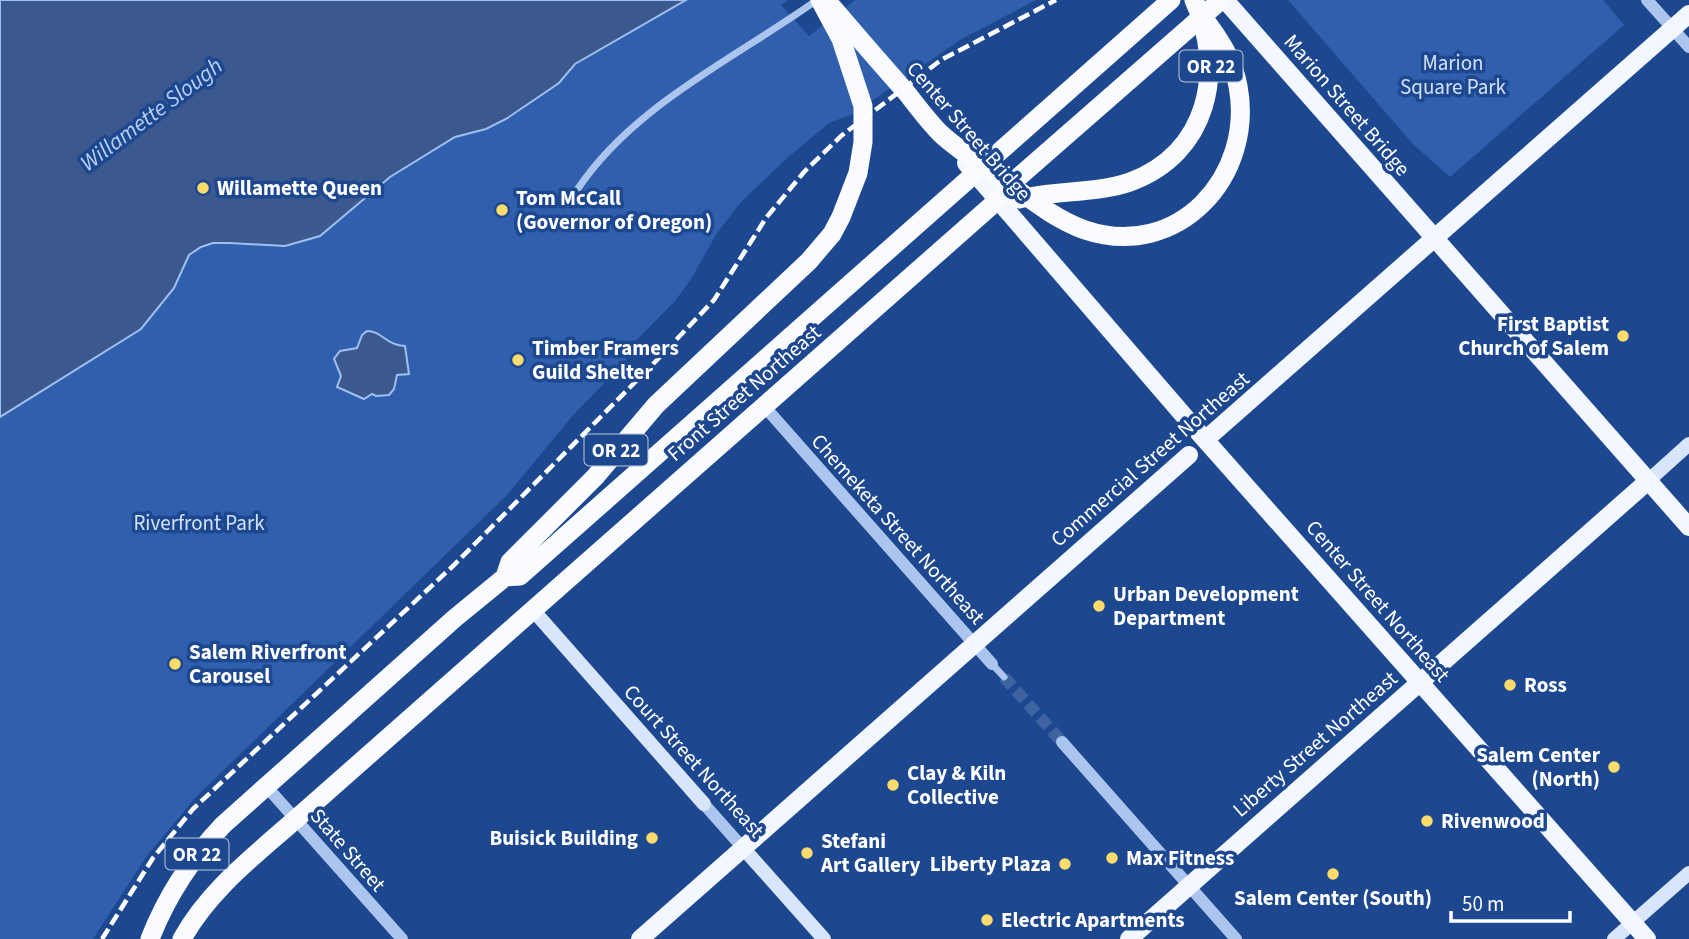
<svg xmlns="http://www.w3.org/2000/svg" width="1689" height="939" font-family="'Source Sans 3',sans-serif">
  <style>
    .green { fill: #3060ad }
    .water { fill: #3b598e; stroke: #9fbfef; stroke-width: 2 }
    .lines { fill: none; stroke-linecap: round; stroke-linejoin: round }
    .tertiary-tunnel { stroke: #3f63a1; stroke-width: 12; stroke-dasharray: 12 6; stroke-linecap: butt }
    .minor { stroke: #acc5ee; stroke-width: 7 }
    .tertiary { stroke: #acc5ee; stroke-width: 12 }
    .secondary { stroke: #d9e5fa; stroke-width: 14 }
    .primary { stroke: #f3f7ff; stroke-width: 18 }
    .trunk { stroke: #f9fbff; stroke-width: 19 }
    .rail { stroke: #fff; stroke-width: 4.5; stroke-dasharray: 12 5; stroke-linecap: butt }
    .poi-dot { fill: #fddc6b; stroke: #1d4890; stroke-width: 2.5 }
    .labels { text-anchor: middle; stroke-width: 7; stroke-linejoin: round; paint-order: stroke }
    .shield { fill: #1d4890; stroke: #bbc8de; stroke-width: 2 }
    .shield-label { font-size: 19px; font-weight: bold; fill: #fff }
    .park-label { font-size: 21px; fill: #d2e1fa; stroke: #1d4890 }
    .street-label { font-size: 21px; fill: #fff; stroke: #1d4890 }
    .poi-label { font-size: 21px; font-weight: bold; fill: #fff; stroke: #1d4890; text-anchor: start }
    .water-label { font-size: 23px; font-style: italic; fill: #b8d0f4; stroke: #1d4890 }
  </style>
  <rect width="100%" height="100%" fill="#1d4890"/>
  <!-- green -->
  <path class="green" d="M686,0h102l-7,5 28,31 46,-36h181l-76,40 -107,74 -24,9 -42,35 -46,44 -24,31 -26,46 -16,22 -53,54 5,5 -53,54 -67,81 -312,303 -49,59 -53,82h-93v-522l22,-13 138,-99 14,-17 15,-33 12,-8 12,-4h16l56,3 35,-10 70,-59 65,-40 31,-8 73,-46 16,-19z
    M1288,0h315l21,25 -174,152 -37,-33z"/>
  <!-- water -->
  <path class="water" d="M0,0h686l-111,64 -16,19 -53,36 -20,10 -31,8 -65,40 -70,59 -35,10 -56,-3h-16l-12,4 -12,8 -15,33 -33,41 -141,88z
    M367,331c15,0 20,15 38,15l4,28 -12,1 -3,14 -5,6 -13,1 -4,-2 -8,5 -27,-12 4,-11 -7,-17 6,-8 17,-3 5,-13z"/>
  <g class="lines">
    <!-- tertiary-tunnel -->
    <path class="tertiary-tunnel" d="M1004,677l58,65"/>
    <!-- minor -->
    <path class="minor" d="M577,190c56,-85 159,-132 240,-190
      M992,664l12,13"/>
    <!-- tertiary -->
    <path class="tertiary" d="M1647,0l42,47
      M764,406l228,258
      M1062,742l174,197
      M266,786l136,153
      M704,804l39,44"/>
    <!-- secondary -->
    <path class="secondary" d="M1648,481l41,-37
      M533,610l171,194
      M743,848l81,91
      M1614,939l75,-66"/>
    <!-- primary -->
    <path class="primary" d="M1225,0l464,527
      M966,163l219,254 462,522
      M1205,440l484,-426
      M640,939l549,-484
      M1129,939l519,-458"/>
    <!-- trunk -->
    <path class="trunk" d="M833,8c24,28 48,56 73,84 11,14 22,29 34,41 20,19 46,34 68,50 25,18 49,37 77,47 93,31 170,-54 153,-144 -5,-27 -19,-48 -36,-70
      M1019,199c36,-9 76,-5 111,-17 78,-28 96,-112 64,-182
      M505,577l5,-15 85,-85 61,-72 153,-144 23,-27 9,-17 17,-44 5,-31v-36l-22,-67 -21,-39
      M150,939c17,-44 41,-80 73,-114l232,-207 50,-41 15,-1 651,-576
      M182,939c27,-49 72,-83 114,-120l695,-613 23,-25 207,-181"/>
    <!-- rail -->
    <path class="rail" d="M102,939l51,-81 40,-49 261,-244 201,-203 59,-62 52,-82 38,-46 37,-36 100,-76 115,-60"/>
  </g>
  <!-- markers -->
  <g class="poi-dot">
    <circle cx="203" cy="188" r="7"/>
    <circle cx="502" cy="210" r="7"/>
    <circle cx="1623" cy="336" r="7"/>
    <circle cx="518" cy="360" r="7"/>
    <circle cx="1099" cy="606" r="7"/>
    <circle cx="175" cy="664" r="7"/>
    <circle cx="1510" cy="685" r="7"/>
    <circle cx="1614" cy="767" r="7"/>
    <circle cx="893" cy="785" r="7"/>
    <circle cx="1427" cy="821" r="7"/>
    <circle cx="652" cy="838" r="7"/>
    <circle cx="807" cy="853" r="7"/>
    <circle cx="1112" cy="858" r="7"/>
    <circle cx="1065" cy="864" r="7"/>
    <circle cx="1333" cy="874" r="7"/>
    <circle cx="987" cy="920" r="7"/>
  </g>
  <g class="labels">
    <!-- shield labels -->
    <g class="shield">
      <rect x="1179.5" y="50.5" width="63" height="31" rx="5"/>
      <rect x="584.5" y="434.5" width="63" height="31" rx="5"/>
      <rect x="165.5" y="838.5" width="63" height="31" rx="5"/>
    </g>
    <g class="shield-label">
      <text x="1211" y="73">OR 22</text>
      <text x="616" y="457">OR 22</text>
      <text x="197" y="861">OR 22</text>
    </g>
    <!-- park labels -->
    <g class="park-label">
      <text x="1453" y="70">Marion<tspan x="1453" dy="24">Square Park</tspan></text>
      <text x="199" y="530">Riverfront Park</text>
    </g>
    <!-- street labels -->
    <g class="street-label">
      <text transform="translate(1347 105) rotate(49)" y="7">Marion Street Bridge</text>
      <text transform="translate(969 131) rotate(49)" y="7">Center Street Bridge</text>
      <text transform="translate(744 393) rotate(-41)" y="7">Front Street Northeast</text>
      <text transform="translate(1150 459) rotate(-41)" y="7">Commercial Street Northeast</text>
      <text transform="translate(898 529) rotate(48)" y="7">Chemeketa Street Northeast</text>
      <text transform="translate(1378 601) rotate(49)" y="7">Center Street Northeast</text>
      <text transform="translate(1315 744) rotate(-41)" y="7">Liberty Street Northeast</text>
      <text transform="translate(694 761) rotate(48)" y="7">Court Street Northeast</text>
      <text transform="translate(348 850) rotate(49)" y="7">State Street</text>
    </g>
    <!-- poi labels -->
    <g class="poi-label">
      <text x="217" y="195">Willamette Queen</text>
      <text x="516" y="205">Tom McCall<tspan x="516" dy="24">(Governor of Oregon)</tspan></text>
      <text x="1609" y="331" text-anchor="end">First Baptist<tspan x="1609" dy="24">Church of Salem</tspan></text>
      <text x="532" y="355">Timber Framers<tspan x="532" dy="24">Guild Shelter</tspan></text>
      <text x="1113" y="601">Urban Development<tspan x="1113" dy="24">Department</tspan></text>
      <text x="189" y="659">Salem Riverfront<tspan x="189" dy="24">Carousel</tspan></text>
      <text x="1524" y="692">Ross</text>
      <text x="1600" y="762" text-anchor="end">Salem Center<tspan x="1600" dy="24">(North)</tspan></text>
      <text x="907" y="780">Clay &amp; Kiln<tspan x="907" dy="24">Collective</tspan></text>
      <text x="1441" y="828">Rivenwood</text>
      <text x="638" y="845" text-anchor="end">Buisick Building</text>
      <text x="821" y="848">Stefani<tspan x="821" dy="24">Art Gallery</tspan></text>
      <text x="1126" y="865">Max Fitness</text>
      <text x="1051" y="871" text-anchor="end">Liberty Plaza</text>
      <text x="1333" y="905" text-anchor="middle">Salem Center (South)</text>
      <text x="1001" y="927">Electric Apartments</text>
    </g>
    <!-- water labels -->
    <g class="water-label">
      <text transform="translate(151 114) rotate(-37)" y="8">Willamette Slough</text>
    </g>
  </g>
  <!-- scale -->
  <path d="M1451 911v10h119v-10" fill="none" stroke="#ffffff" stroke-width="3.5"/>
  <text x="1462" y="911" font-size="21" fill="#ffffff" stroke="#1d4890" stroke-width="5" paint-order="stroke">50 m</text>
</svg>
